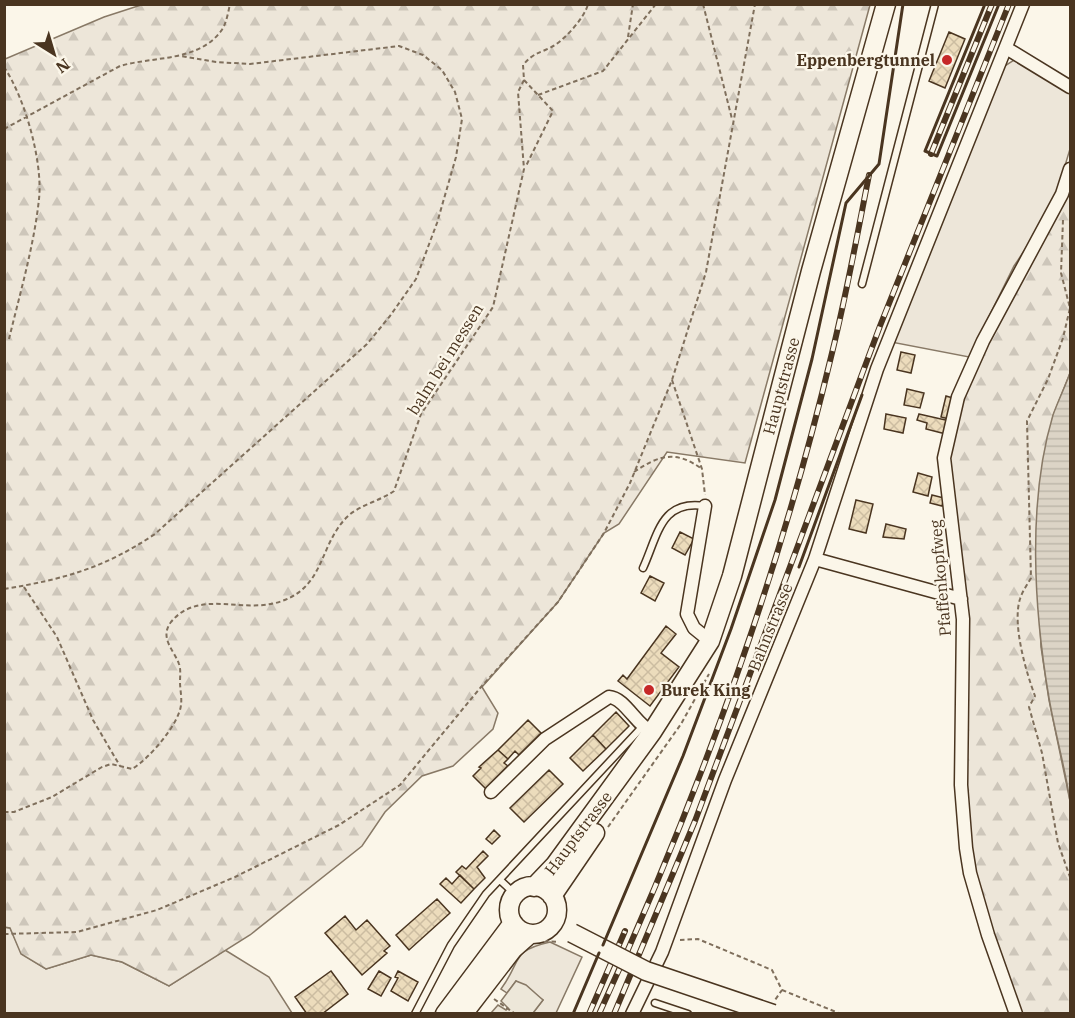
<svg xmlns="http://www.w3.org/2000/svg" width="1075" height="1018" font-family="'IBM Plex Serif',serif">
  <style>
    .green { fill: #ede6d9; stroke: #887966; stroke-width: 1.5 }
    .forest { fill: url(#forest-firs); stroke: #887966; stroke-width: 1.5 }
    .parking { fill: #ede7d9; stroke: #887966; stroke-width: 1.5 }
    .water { fill: url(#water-rules); stroke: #887966; stroke-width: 1.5 }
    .building { fill: url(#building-cross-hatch); stroke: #4a3520; stroke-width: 1.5 }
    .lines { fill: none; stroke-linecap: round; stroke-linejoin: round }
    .lane-casing { stroke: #4a3520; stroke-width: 9 }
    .street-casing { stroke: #4a3520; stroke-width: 15 }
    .primary-casing { stroke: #4a3520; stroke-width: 21 }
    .path { stroke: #7f6f5c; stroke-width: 2; stroke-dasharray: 4.5 3; stroke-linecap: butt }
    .lane { stroke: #fbf6e9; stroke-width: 6 }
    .street { stroke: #fbf6e9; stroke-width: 12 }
    .primary { stroke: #fbf6e9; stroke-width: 18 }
    .rail-casing { stroke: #4a3520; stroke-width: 6 }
    .rail { stroke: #fbf6e9; stroke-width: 4; stroke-dasharray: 11; stroke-linecap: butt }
    .primary-bridge-casing { stroke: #4a3520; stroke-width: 21; stroke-linecap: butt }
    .primary-bridge { stroke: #fbf6e9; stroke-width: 18 }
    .wall { stroke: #4a3520; stroke-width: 3 }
    .poi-dot { fill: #c62828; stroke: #fbf6e9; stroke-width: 2 }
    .labels { text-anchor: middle; stroke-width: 4.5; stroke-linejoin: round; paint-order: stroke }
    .poi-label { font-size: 16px; font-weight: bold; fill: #4a3520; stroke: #fbf6e9; text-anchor: end }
    .street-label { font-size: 16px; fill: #4a3520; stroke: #fbf6e9 }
  </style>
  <defs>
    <pattern id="forest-firs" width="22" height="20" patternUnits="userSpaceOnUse" patternTransform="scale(1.5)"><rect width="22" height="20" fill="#ede6d9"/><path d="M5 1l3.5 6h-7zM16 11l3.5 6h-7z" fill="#cdc6ba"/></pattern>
    <pattern id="water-rules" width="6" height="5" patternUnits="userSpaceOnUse" patternTransform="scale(1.5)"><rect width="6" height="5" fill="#dcd4c6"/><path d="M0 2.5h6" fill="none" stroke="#beb7aa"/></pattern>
    <pattern id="building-cross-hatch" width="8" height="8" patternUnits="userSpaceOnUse" patternTransform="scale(1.5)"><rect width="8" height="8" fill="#ecdcbc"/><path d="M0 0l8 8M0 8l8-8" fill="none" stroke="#ccbda1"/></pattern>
  </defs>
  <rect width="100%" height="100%" fill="#fbf6e9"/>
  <!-- green -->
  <path class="green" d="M1014,60l51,27 5,7v55l-18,60 -38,57 -45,91 -78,-15 112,-275z
    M4,927l6,1 12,26 24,15 45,-14 31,7 47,24 56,-36 44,27 23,36h-287z
    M550,942l32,15 -26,56h-23l10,-13 -27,-19 -9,12 -6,-4c21,-28 9,-38 49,-47z"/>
  <!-- forest -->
  <path class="forest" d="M141,5h729l-125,458 -78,-11 -48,72 -15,9 -46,69 -76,85 16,26 -5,16 -40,37 -31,10 -37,36 -23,34 -112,89 -81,51 -47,-24 -31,-7 -45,14 -25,-15 -11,-26 -6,-1 1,-868 99,-42z
    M1070,182v191l-17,43 -10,50 -6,87 4,94 8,53 21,101v212l-54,1 -50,-166 -3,-229 -14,-161 6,-31 19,-61z"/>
  <!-- parking -->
  <path class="parking" d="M516,981l10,4 17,15 -10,13h-42l7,-8 8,5 2,-2 -7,-7z"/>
  <!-- water -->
  <path class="water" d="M1070,373v428c-5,-34 -15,-68 -21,-103 -15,-88 -22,-196 4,-283 5,-14 12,-28 17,-42z"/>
  <!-- building -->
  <path class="building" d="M949,32l16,7 -20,49 -16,-7z
    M901,352l14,3 -4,18 -14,-3z
    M907,389l17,4 -4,15 -16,-3z
    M946,396l7,2 -4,21 -8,-2z
    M886,414l20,4 -3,15 -19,-4z
    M919,414l31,7 -4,13 -20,-5 1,-6 -10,-3z
    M918,473l14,4 -4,19 -15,-4z
    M932,495l12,3 -2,8 -12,-3z
    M856,500l17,4 -7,29 -17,-4z
    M886,524l20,5 -2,10 -21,-2z
    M680,532l14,7 -9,16 -13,-7z
    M650,576l14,7 -9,18 -14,-8z
    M666,626l10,8 -15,19 18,14 -29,39 -32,-25 5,-6 4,4z
    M616,712l13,14 -23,23 -13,-14z
    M528,720l13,13 -22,22 -4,-4 -7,8 -10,-9z
    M593,735l13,14 -23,22 -13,-13z
    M498,750l10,9 -4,4 4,3 -22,23 -13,-13 8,-8 -2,-1z
    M549,770l14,14 -39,38 -14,-14z
    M494,830l6,6 -8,8 -6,-5z
    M483,851l5,5 -11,11 8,11 -11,11 -18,-17 6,-6 4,3z
    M460,875l14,14 -13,14 -21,-19 6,-6 6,6z
    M437,899l13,14 -41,37 -13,-15z
    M345,916l11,14 11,-10 23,26 -6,5 3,2 -25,22 -37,-42z
    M331,971l17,23 -26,20h-15l-12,-17z
    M379,971l12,7 -10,18 -13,-7z
    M398,971l20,11 -10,19 -17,-10 7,-13 -3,-1z"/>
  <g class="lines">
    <defs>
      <path id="lane" d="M862,284l73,-280
        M643,568c15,-33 18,-69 62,-62
        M500,880l16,15
        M655,1003l33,11
        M415,1014l36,-69 35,-51 156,-167"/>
      <path id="street" d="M1006,48l64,39
        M705,506l-18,108 7,14 16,13
        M815,559l146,40
        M491,792l54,-53 64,-42c16,1 27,28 43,35
        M632,1014l30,-62 63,-172 90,-221 62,-190 146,-365
        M1016,1014l-28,-79 -18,-62 -4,-25 -5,-63 2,-166 -19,-161 14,-61 25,-56 79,-147 8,-25"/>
      <path id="primary" d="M509 910a24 24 0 1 1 48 0a24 24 0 1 1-48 0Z
        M534,887l21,-22 97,-133 58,-91 22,-65 79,-305 75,-267
        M552,896l43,-63
        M445,1014l68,-91
        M463,1014l50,-65 17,-15"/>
    </defs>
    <!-- lane casing -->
    <use href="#lane" class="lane-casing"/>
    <!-- street casing -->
    <use href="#street" class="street-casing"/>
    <!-- primary casing -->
    <use href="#primary" class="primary-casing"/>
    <!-- path -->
    <path class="path" d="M703,4l29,115
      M628,37l5,-33
      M4,67c21,31 39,95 35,132 -5,47 -19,94 -30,140
      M524,80l29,31 -27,55
      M538,95l65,-24 53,-67
      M4,129l116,-63c34,-10 78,-4 101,-35 5,-6 7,-18 9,-27
      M1063,220l-2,53 9,35 -7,30 -15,41 -21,42 4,157c-4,7 -9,14 -11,21 -8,25 6,73 15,97l-6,11 13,46 16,90 12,34
      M672,380l30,89 3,26
      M634,472c25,-17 42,-22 68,-3
      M24,587l33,50 36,83 27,46
      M4,589c61,-10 100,-21 151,-55l212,-190 23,-28 26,-37 21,-56 19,-66 6,-38 -7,-27 -13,-22 -19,-15 -24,-9 -149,18 -34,-2 -35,-6
      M4,812h10l38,-15 50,-30 9,-3 21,5c17,-10 47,-45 49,-64 1,-8 -1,-16 -1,-23 0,-6 1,-13 -1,-18 -5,-14 -20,-26 -8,-42 28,-34 73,-7 111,-21 43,-15 37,-56 65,-84 12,-12 33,-16 47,-26l27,-77 72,-107 31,-138 -6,-77 6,-12 -1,-15c12,-14 17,-11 32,-20 11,-7 30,-28 33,-41
      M608,827l73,-103 28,-50
      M4,934l73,-2 80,-22 78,-33 104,-52 61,-40 81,-98 77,-85 46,-69 26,-50 42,-103 34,-108 49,-268
      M680,940l18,-1 74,31 10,20 -7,10
      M544,941l15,1
      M782,990l59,24
      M494,999l20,14"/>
    <!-- lane -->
    <use href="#lane" class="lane"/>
    <!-- street -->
    <use href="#street" class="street"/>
    <!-- primary -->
    <use href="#primary" class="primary"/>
    <defs>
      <path id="rail" d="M931,154l61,-150
        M589,1014l36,-83
        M599,1014c97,-211 178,-431 232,-657 15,-60 26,-121 38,-182
        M614,1014l81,-193 185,-495 129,-322"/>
    </defs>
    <!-- rail casing -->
    <use href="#rail" class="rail-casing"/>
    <!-- rail -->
    <use href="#rail" class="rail"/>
    <defs>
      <path id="primary-bridge" d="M572,933l74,38 127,43"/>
    </defs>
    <!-- primary-bridge casing -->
    <use href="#primary-bridge" class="primary-bridge-casing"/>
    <!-- primary-bridge -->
    <use href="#primary-bridge" class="primary-bridge"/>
    <!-- wall -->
    <path class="wall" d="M985,4l-60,147 12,5 62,-152
      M799,567l63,-172
      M603,945l80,-189 48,-127 44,-129 37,-141 34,-156 33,-39 24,-160
      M573,1014l26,-61"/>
  </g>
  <!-- markers -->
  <g class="poi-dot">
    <circle cx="947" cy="60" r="6"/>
    <circle cx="649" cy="690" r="6"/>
  </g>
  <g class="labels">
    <!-- poi labels -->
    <g class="poi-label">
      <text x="935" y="66">Eppenbergtunnel</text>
      <text x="661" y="696" text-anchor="start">Burek King</text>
    </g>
    <!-- street labels -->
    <g class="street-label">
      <text transform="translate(445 359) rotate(-58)" y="6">balm bei messen</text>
      <text transform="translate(781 386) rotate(-75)" y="6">Hauptstrasse</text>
      <text transform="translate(940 578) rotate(-95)" y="6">Pfaffenkopfweg</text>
      <text transform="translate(770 627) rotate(-68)" y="6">Bahnstrasse</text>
      <text transform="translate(578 833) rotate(-53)" y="6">Hauptstrasse</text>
    </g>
  </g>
  <!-- border -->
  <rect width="1075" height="1018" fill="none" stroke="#4a3520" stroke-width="12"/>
  <!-- north arrow -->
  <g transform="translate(54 54) rotate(143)" stroke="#fbf6e9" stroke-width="4.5" paint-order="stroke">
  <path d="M0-4.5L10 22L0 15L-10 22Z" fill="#4a3520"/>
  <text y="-9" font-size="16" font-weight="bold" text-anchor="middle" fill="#4a3520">N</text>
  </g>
</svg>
